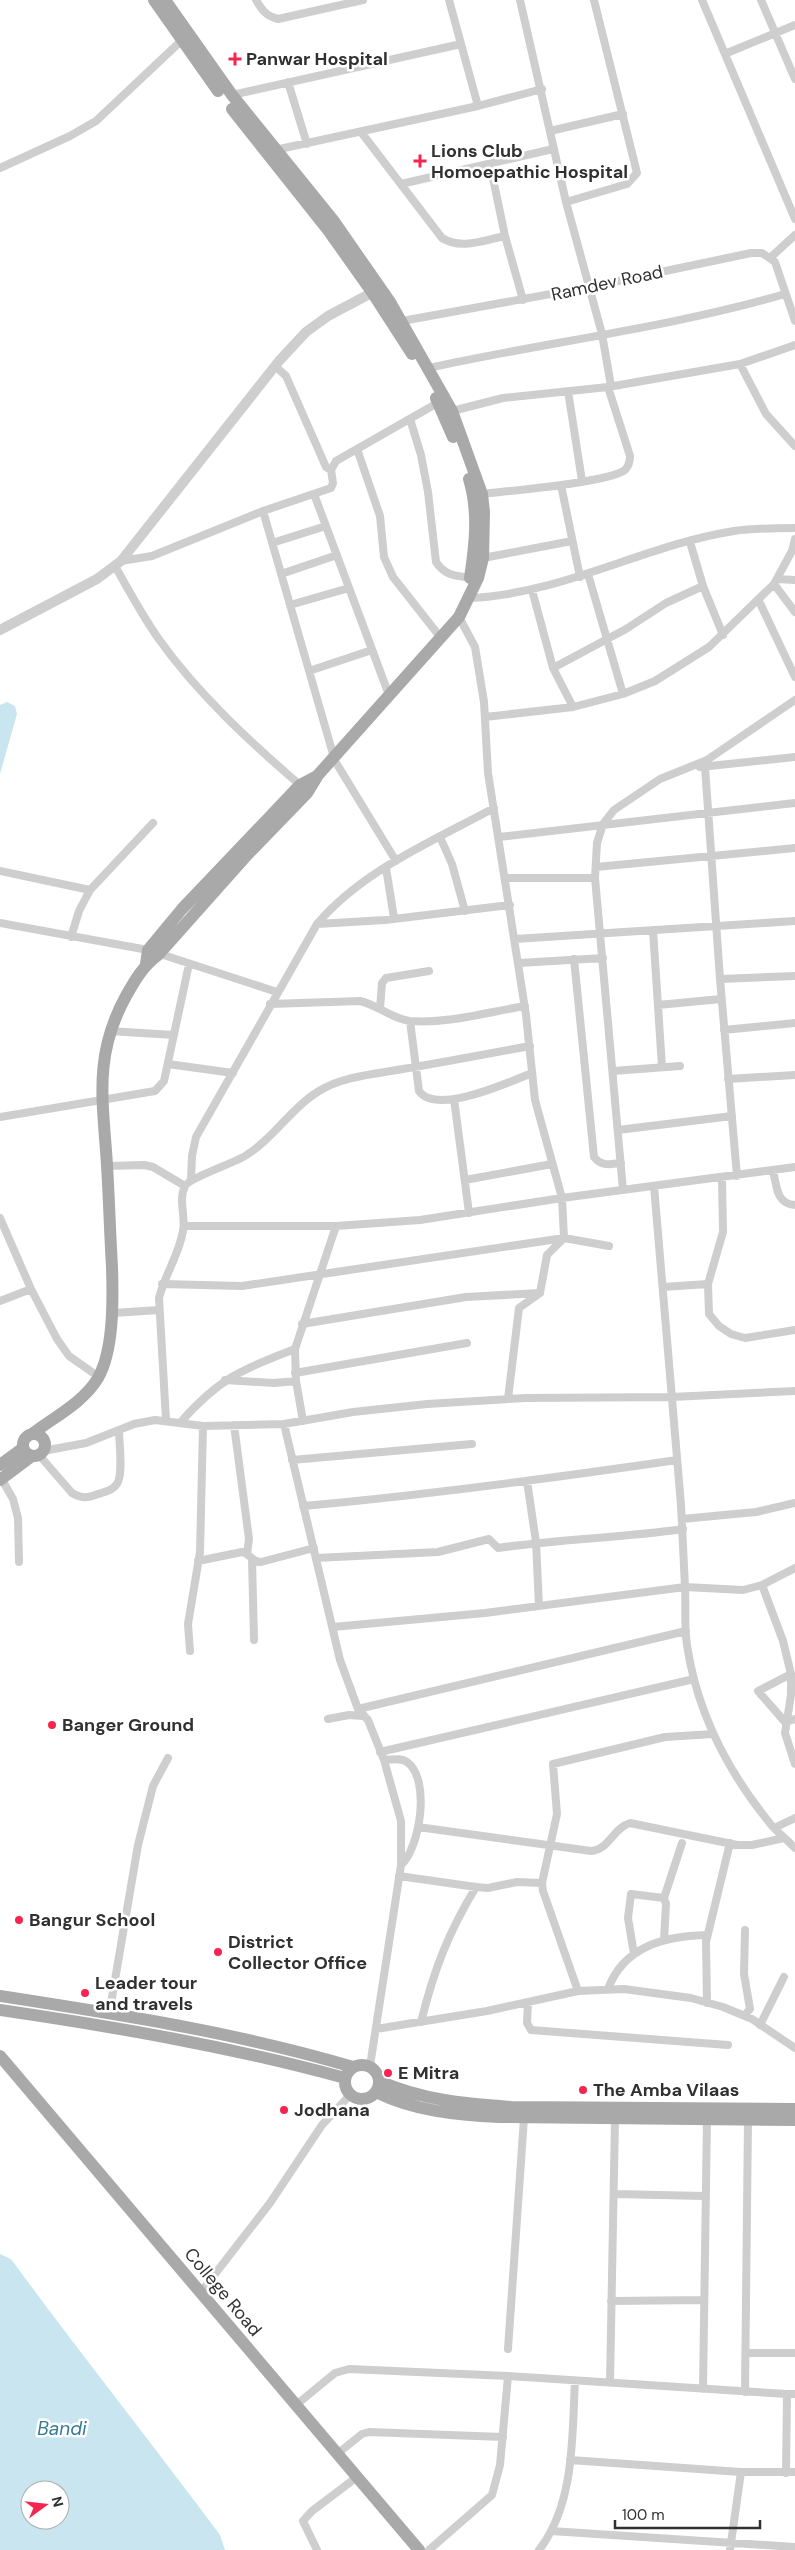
<svg xmlns="http://www.w3.org/2000/svg" width="795" height="2550" font-family="'DM Sans',sans-serif">
  <style>
    .water { fill: #c9e6f0; fill-rule: evenodd }
    .lines { fill: none; stroke-linecap: round; stroke-linejoin: round }
    .minor { stroke: #cecece; stroke-width: 8 }
    .tertiary { stroke: #cecece; stroke-width: 10 }
    .primary { stroke: #a9a9a9; stroke-width: 12 }
    .poi-dot { fill: #f6254f; stroke: #fff; stroke-width: 2 }
    .labels { text-anchor: middle; stroke-width: 5; stroke-linejoin: round; paint-order: stroke }
    .poi-label { font-size: 18px; font-weight: bold; fill: #313131; stroke: #fff; text-anchor: start }
    .street-label { font-size: 18px; fill: #313131; stroke: #fff }
    .water-label { font-size: 19px; font-style: italic; fill: #347b95; stroke: #fff }
  </style>
  <rect width="100%" height="100%" fill="#fff"/>
  <!-- water -->
  <path class="water" d="M7,702l8,4 2,8 -17,60v-69z
    M0,2254l11,5c68,93 140,183 209,276l5,15h-225zM30,2490h30v30h-30z"/>
  <g class="lines">
    <!-- minor -->
    <path class="minor" d="M256,0c6,10 10,16 22,19l85,-19
      M520,0l46,202 36,132 9,52
      M702,0l93,219
      M761,0l34,79
      M727,53l68,-28
      M288,82l19,62
      M232,95l229,-51
      M478,106l64,-17
      M550,131l73,-17
      M361,132l81,106c19,12 42,2 63,-2
      M275,150l203,-44 -29,-106
      M490,164l15,72 18,64
      M0,168l70,-32 26,-15 85,-80
      M401,184l152,-35
      M566,202l61,-18 10,-11 -43,-173
      M770,258l25,-23
      M402,321l187,-34 162,-34h11l13,9 20,59
      M740,364l26,50 29,32
      M275,366l11,10 40,91 5,3
      M428,368c119,-26 240,-40 357,-74
      M568,391l14,90
      M452,411l51,-13 105,-11 132,-23 55,-19
      M410,419l11,36 7,37 8,70c10,15 22,14 38,16
      M357,449l23,67 4,41 9,20 48,61
      M561,485l19,92
      M314,494l75,201
      M482,494c26,-3 125,-11 143,-24 4,-4 5,-9 5,-14l-22,-69
      M263,511l72,250 61,100
      M690,542l13,44 20,49
      M272,543l54,-17
      M483,558l89,-17
      M121,561l31,-5 111,-45 68,-23 2,-5 -2,-13 5,-9 105,-60
      M115,566c14,25 27,49 43,72 39,55 91,103 142,147
      M281,574l56,-19
      M588,574l35,120
      M778,579l17,1
      M774,584l21,28
      M532,590l21,78 20,39
      M470,598c93,-4 174,-53 264,-67 21,-3 41,-3 61,-3
      M758,599l37,78
      M290,605l59,-17
      M459,617l16,30 9,55 4,71 38,242 9,85 27,98 2,40 -17,17 -7,38 -21,15 -11,91
      M553,668l73,-39 40,-26 37,-17
      M309,671l63,-21
      M485,717l88,-10 50,-13 32,-13 54,-34 65,-63 18,-33 3,-12
      M700,767l95,-10
      M705,767l15,212 17,197
      M440,837l12,27 13,47
      M499,837l296,-34
      M596,867l199,-19
      M386,868l8,50
      M0,871l90,19
      M506,878h89
      M0,923l148,27 129,42
      M317,924l68,-4 125,-15
      M653,930l9,137
      M71,937l8,-26 11,-21 63,-67
      M515,939l280,-18
      M574,959l20,198c8,10 16,7 27,6
      M519,963l84,-5
      M720,979l75,-3
      M270,1004l90,-3c18,4 32,18 50,20 38,3 78,-9 115,-15
      M658,1005l63,-6
      M380,1009l2,-26 4,-5 43,-7
      M410,1021l9,70c17,25 90,-9 113,-18
      M724,1030l71,-7
      M109,1031l65,4
      M168,1064l65,9
      M613,1071l67,-5
      M728,1079l67,-4
      M454,1099l15,114
      M0,1117l155,-26 9,-10 25,-117
      M618,1130l114,-14
      M107,1166l37,-1 9,2 32,19
      M773,1171c4,15 3,33 22,34
      M722,1178l1,54 -15,52 1,30 10,12 12,8 14,4 50,-8
      M191,1180l1,-24 4,-19 121,-213c46,-54 116,-83 177,-116
      M465,1180l87,-16
      M654,1186l27,319 4,82 58,3 19,-5 33,-17
      M623,1190l-28,-312 2,-35 6,-19 11,-14 46,-31 47,-19 88,-60
      M0,1218l31,71 26,50 12,17 30,21
      M184,1226h152l84,-6 142,-22 233,-31
      M162,1284l80,2 322,-48 45,8
      M663,1287l45,-3
      M0,1301l31,-12
      M113,1313l46,-3
      M302,1324l164,-27 74,-4
      M295,1373l172,-30
      M225,1380l49,3 22,-2
      M166,1420l-7,-122c6,-24 20,-43 24,-67 3,-14 -5,-31 2,-45 4,-8 49,-23 60,-30 28,-17 46,-48 74,-65 24,-15 57,-17 84,-22 42,-7 84,-15 127,-23
      M303,1421l-7,-40 -1,-32 41,-123
      M180,1423c38,-44 62,-54 115,-74
      M284,1424l56,236 18,49 10,11 16,40 17,61v44l-31,201
      M234,1425l15,114 -2,15
      M43,1451l43,-8 48,-19 21,-4 48,6 81,-2 69,-12 74,-8 99,-6 146,-1 123,-6
      M39,1455l33,38c10,6 16,5 26,1 6,-2 14,-3 18,-9 8,-8 3,-42 3,-55
      M292,1460l180,-16
      M0,1476l13,23 5,19 1,44
      M527,1481l9,61 3,64
      M303,1506c126,-11 250,-28 374,-46
      M682,1519l74,-7 39,-9
      M316,1558l122,-6 51,-13 9,9c62,-9 123,-10 185,-19
      M252,1559l2,81
      M198,1561l44,-9c8,1 9,10 19,10l53,-14
      M762,1585l21,56 8,33v21l-6,38 10,31
      M333,1627l152,-14 200,-26c1,19 -1,39 2,58 10,68 42,129 86,182 7,7 15,14 22,21
      M190,1651l-2,-27 12,-72 3,-126
      M791,1674l-33,17 27,31 10,-3
      M358,1709l328,-78
      M328,1719l21,-4 14,1
      M380,1752l314,-73
      M384,1760c8,0 16,-3 23,2 24,17 13,86 -6,103
      M418,1827l173,24c18,-1 22,-23 39,-28l107,22h15l32,-7
      M774,1828l21,-10
      M399,1876l77,11 12,1 29,-6 25,1
      M664,1898l18,-55
      M634,1954l-6,-36 3,-24 33,4 2,6 -2,36
      M608,1989c16,-43 57,-53 99,-54
      M578,1991l-35,-100 -1,-8 15,-69 -4,-50 112,-27 48,-3
      M528,2002l-1,21 4,7 197,15
      M707,2003l-1,-61 24,-99
      M109,2015l29,-170 15,-59 15,-28
      M745,2015l5,-6 -6,-35 1,-44
      M421,2022c13,-52 27,-89 55,-135
      M760,2025l24,-48
      M376,2029l111,-18 91,-20 46,-2 67,9 32,9 29,12 43,29
      M614,2194l90,2
      M201,2292l69,-89 52,-78 28,-30
      M611,2301l93,-1
      M508,2349l16,-231
      M746,2353h49
      M610,2382l5,-263
      M703,2389l4,-271
      M745,2392l3,-273
      M296,2405l39,-32 14,-4 159,7 279,18
      M337,2454l25,-20 7,-2 134,5
      M570,2460l171,12
      M786,2473l1,-79h8
      M551,2531l244,16
      M317,2550l-14,-29 9,-10 45,-34
      M429,2550l63,-55 8,-30 8,-89
      M539,2550c36,-46 33,-114 36,-169
      M730,2550l11,-78h54"/>
    <!-- tertiary -->
    <path class="tertiary" d="M0,630l97,-51 24,-18 158,-200 27,-29 22,-16 49,-26"/>
    <!-- primary -->
    <path class="primary" d="M154,0l64,91
      M232,109l96,121 44,62 40,62
      M436,398l17,39
      M469,479c10,33 6,66 1,99
      M146,964l2,-14 34,-41 118,-124 17,-9
      M32,1434c22,-17 51,-31 66,-56 16,-28 15,-79 14,-111 -2,-34 -3,-68 -5,-102 -4,-64 -14,-109 19,-169 9,-16 17,-30 32,-41l89,-100 60,-62 11,-18 141,-158 19,-39 5,-20 1,-46 -2,-18 -30,-83 -62,-109 -57,-82 -101,-125 -67,-95
      M23 1445a11 11 0 1 1 22 0a11 11 0 1 1-22 0Z
      M0,1465l23,-17
      M0,1480l32,-24
      M0,1996c117,18 239,37 353,71
      M0,2010c116,17 232,37 345,68
      M0,2056l419,494
      M345 2082a17 17 0 1 1 34 0a17 17 0 1 1-34 0Z
      M379,2081c43,19 87,23 132,26l284,2
      M376,2092c39,19 80,23 123,25l296,3"/>
  </g>
  <!-- markers -->
  <g class="poi-dot">
    <path d="M232.5 51.5h5v5h5v5h-5v5h-5v-5h-5v-5h5z"/>
    <path d="M417.5 153.5h5v5h5v5h-5v5h-5v-5h-5v-5h5z"/>
    <circle cx="52" cy="1725" r="5"/>
    <circle cx="19" cy="1920" r="5"/>
    <circle cx="218" cy="1952" r="5"/>
    <circle cx="85" cy="1993" r="5"/>
    <circle cx="388" cy="2073" r="5"/>
    <circle cx="583" cy="2090" r="5"/>
    <circle cx="284" cy="2110" r="5"/>
  </g>
  <g class="labels">
    <!-- poi labels -->
    <g class="poi-label">
      <text x="246" y="65">Panwar Hospital</text>
      <text x="431" y="157">Lions Club<tspan x="431" dy="21">Homoepathic Hospital</tspan></text>
      <text x="62" y="1731">Banger Ground</text>
      <text x="29" y="1926">Bangur School</text>
      <text x="228" y="1948">District<tspan x="228" dy="21">Collector Office</tspan></text>
      <text x="95" y="1989">Leader tour<tspan x="95" dy="21">and travels</tspan></text>
      <text x="398" y="2079">E Mitra</text>
      <text x="593" y="2096">The Amba Vilaas</text>
      <text x="294" y="2116">Jodhana</text>
    </g>
    <!-- street labels -->
    <g class="street-label">
      <text transform="translate(607 283) rotate(-12)" y="6">Ramdev Road</text>
      <text transform="translate(223 2292) rotate(50)" y="6">College Road</text>
    </g>
    <!-- water labels -->
    <g class="water-label">
      <text x="62" y="2435">Bandi</text>
    </g>
  </g>
  <!-- north arrow -->
  <g transform="translate(45 2505) rotate(75)"><circle r="24" fill="#ffffff" stroke="#adadad"/>
  <path d="M0-4L9 19L0 12L-9 19Z" fill="#f6254f"/>
  <text y="-8" font-size="14" font-weight="bold" text-anchor="middle" fill="#313131">N</text>
  </g>
  <!-- scale -->
  <path d="M615 2520v8h145v-8" fill="none" stroke="#313131" stroke-width="2.5"/>
  <text x="622" y="2520" font-size="15" fill="#313131" stroke="#ffffff" stroke-width="4" paint-order="stroke">100 m</text>
</svg>
